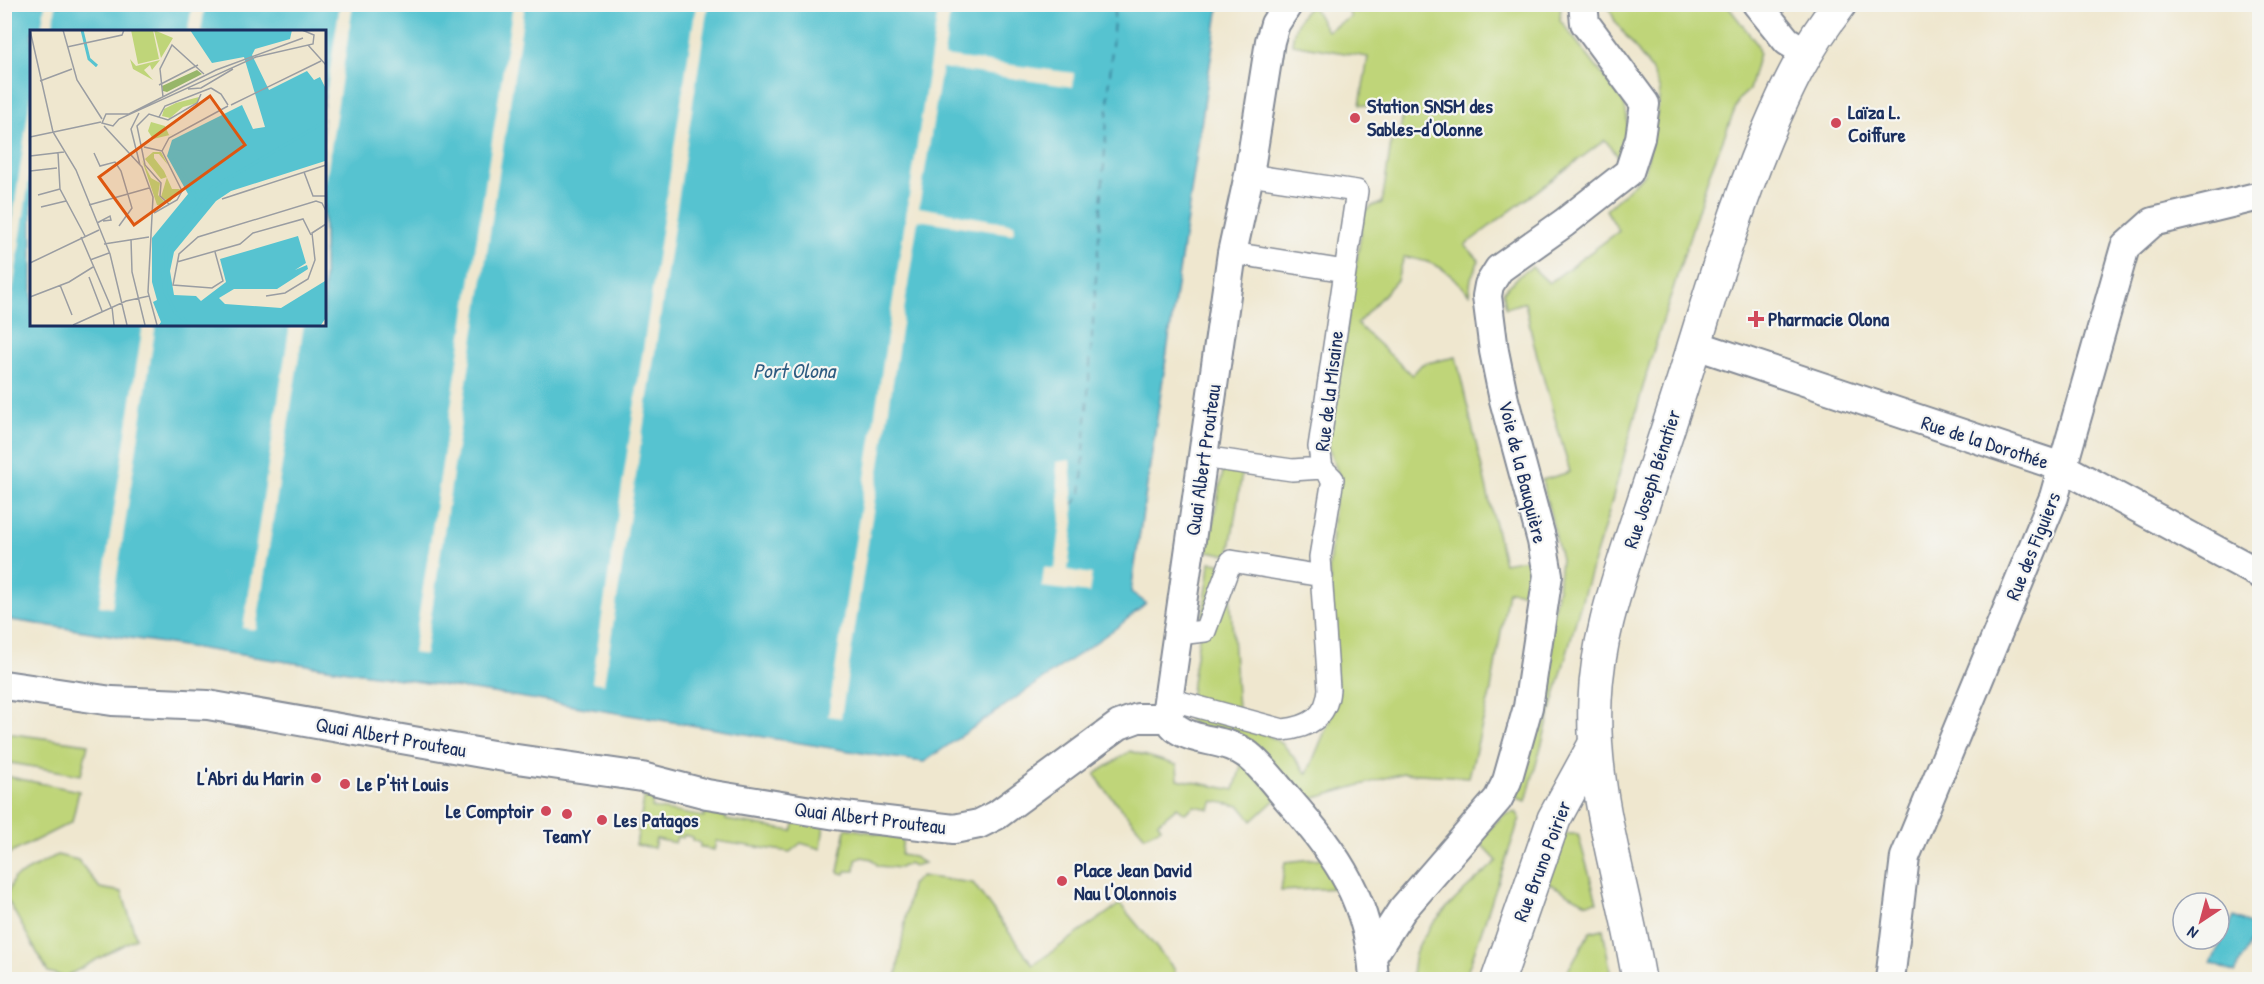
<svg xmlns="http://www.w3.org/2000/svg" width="2264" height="984" font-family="'Patrick Hand',sans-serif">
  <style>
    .green { fill: #bfd579; stroke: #6d826c; stroke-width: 1.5 }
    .water { fill: #57c3d0; stroke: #397997; stroke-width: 1.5; fill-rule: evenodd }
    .pier { fill: #efe7cf }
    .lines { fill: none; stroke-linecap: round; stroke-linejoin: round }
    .ferry { stroke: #2d5b80; stroke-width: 1.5; stroke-dasharray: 8 6; stroke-linecap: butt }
    .pedestrian-casing { stroke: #858b96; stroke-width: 24 }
    .minor-casing { stroke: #858b96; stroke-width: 32 }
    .tertiary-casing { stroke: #858b96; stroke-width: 36 }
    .secondary-casing { stroke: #858b96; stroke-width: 36 }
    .pedestrian { stroke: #fff; stroke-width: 21 }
    .minor { stroke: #fff; stroke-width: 28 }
    .tertiary { stroke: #fff; stroke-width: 33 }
    .secondary { stroke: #fff; stroke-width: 33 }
    .poi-dot { fill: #d1495b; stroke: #f6f6f2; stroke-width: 2 }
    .labels { text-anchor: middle; stroke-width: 4.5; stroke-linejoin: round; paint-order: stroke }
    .poi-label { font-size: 20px; font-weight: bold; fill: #1b2f5e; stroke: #f6f6f2; text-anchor: start }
    .street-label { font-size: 20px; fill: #1b2f5e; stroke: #f6f6f2 }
    .water-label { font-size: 21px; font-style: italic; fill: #2d5b80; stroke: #f6f6f2 }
    .inset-river { fill: none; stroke: #57c3d0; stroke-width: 3 }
    .inset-road { fill: none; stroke: #9a9da2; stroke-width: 1.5 }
    .view { fill: #de5710; fill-opacity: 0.15; stroke: #de5710; stroke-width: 3 }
    .inset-edge { fill: none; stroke: #1b2f5e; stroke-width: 3 }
  </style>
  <rect width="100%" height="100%" fill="#f6f6f2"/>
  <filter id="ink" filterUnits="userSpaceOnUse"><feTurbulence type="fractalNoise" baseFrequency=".0167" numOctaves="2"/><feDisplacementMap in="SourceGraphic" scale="12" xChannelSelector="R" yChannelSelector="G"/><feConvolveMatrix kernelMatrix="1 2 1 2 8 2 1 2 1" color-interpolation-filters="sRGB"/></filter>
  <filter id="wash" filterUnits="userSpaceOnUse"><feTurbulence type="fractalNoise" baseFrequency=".008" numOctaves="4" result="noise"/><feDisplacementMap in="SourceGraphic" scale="24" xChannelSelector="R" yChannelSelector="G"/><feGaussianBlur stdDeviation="1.35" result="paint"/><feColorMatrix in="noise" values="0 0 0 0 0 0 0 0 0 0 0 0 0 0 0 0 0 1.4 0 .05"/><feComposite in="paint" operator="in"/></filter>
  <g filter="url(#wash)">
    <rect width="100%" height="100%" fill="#efe7cf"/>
    <!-- green -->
    <path class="green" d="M1374,4l187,1 -1,15 62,80c10,19 3,40 -1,60l-16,-20 -140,105 14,15 -8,18 -2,16c-23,-25 -30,-32 -65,-37l-7,23 -40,44 55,51 10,-11 34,-7 48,206 27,-5 4,16 -1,19 -26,-2 -17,99 -22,87 -66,-4 -102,29 -113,-82v-7l61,11 34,20 24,30 31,-74 -9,-131 8,-99 -9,-23 36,-234 8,-7 10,-3 10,-66 7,1 4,-26 -43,-7 8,-48 -76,-13c2,-17 6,-28 20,-39l15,26 24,-14 -6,-12h9l5,7z
      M1608,5h119l30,39 2,9 -10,37 -10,9 -30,76 -60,190 -41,150 -30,98 -52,188 -12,-4 44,-208 3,-30 -19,-79 28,-8 -37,-131 -8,-39 -19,6 -3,-16 17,-17 12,-8 17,16 70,-52 -13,-21 38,-36 13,-61 3,-23 -9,-21 -36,-48z
      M1224,466l19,1 -14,88 -22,-4z
      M1210,562l10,1 10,28 8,118 -48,-7c4,-47 16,-93 20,-140z
      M6,733l82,11 -7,31 -76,-13z
      M1130,751l47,14 1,14 56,11 8,-27 35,35 -25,23 -12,-15 -27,-5 -3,8 -16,-3 -9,7 -8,-6 -19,16 3,5 -16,8 -42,-49 -8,-13z
      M5,776l74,15 -7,31 -67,34z
      M645,792l9,1 -2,15 52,9 2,-13 21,4 -1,12 66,11 4,-12 28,5 -3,25 -20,-6 -11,9 -74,-11 -2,9 -14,-3v-4l-8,-3v-3l-8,-2 -1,3 -6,-1 -2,6 -19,-4 -2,9 -18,-3z
      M1516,812l4,6 -55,161 -54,1c2,-9 2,-20 5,-28 11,-31 57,-69 81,-91l-19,-20 25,-26z
      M846,828l57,10 -2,17 13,2 10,6 -10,3 -5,-3 -9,5 -22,-2 -6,-7 -10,-2 -6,3 -1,11h-9l-1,3 -7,-2z
      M1563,834h15l19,68 -11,1 -40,-21z
      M57,855l21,5 22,28 22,4 14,46 -71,39 -17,-5 -42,-75 8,-19z
      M1323,858l14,30 -56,3 4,-29z
      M921,876l52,7 60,82 87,-61 55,66 -1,9h-278l15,-94z
      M1603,929l8,46h-6v4h-42l27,-47z"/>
    <!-- water -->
    <path class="water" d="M5,5h1214l-88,587 15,11 -27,23 -195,136 -50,-7 -355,-58 -514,-78zM32,32h292v292h-292z
      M2234,917l23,11 -22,45 -24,-10z"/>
    <!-- pier -->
    <path class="pier" d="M939,4l12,1 -7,51 130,17 -1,14 -131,-19 -23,139 95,17 1,6 -3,4 -94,-14 -77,498 -13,-2z
      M45,5h11l-4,26h-11z
      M192,5h13l-4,26h-13z
      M340,5h13l-29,188v-85z
      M513,5h12l-100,650 -12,-2z
      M696,5h12l-104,679 -12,-2z
      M31,93v74l-26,177v-73z
      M143,324h13l-44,284 -13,-2z
      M290,324h14l-48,306 -13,-2z
      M1070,460l4,62 -6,48 24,4 -3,19 -47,-6 2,-20 11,2 6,-48 -5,-59z"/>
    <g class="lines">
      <!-- ferry -->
      <path class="ferry" d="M1073,504l8,-9 34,-491"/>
    </g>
  </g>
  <g filter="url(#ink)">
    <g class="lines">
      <defs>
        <path id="pedestrian" d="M1232,253l113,18
          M1203,457l89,13 30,-2
          M1178,634l27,-3 26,-70 91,15
          M1169,699l114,31c27,-3 44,-13 46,-41l-9,-132 13,-78 -11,-11 -3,-21 38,-256 -108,-16"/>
        <path id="minor" d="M1288,4l-13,20 -5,17 -21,134 -17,78 -65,455c1,7 3,15 9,20 20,15 50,10 72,27 15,12 27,29 40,44 50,57 82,102 86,181
          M1757,4l30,37 18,11
          M1696,345l366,122 198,107
          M4,685l108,16 96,4 302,53 132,19 65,17 129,21 118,14 25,-5 18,-9 122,-90 19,-7h31
          M1373,955l29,-45 96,-111 9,-18 21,-74 20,-132 -6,-34 -38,-141 -10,-49 -7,-55 2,-11 10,-16 65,-46 65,-51 11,-34 5,-34 -60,-81 -2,-19
          M1890,980l15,-123 149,-360 71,-250 28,-25 107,-26"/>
        <path id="tertiary" d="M1639,980c-15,-95 -48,-182 -44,-280 2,-55 19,-107 36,-160 14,-42 28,-85 42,-127 30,-92 55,-185 92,-274 22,-52 39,-89 75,-135"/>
        <path id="secondary" d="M1498,980l56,-161 40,-73"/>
      </defs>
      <!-- pedestrian casing -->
      <use href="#pedestrian" class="pedestrian-casing"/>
      <!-- minor casing -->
      <use href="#minor" class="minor-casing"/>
      <!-- tertiary casing -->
      <use href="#tertiary" class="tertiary-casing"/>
      <!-- secondary casing -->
      <use href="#secondary" class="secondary-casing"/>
      <!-- pedestrian -->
      <use href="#pedestrian" class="pedestrian"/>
      <!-- minor -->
      <use href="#minor" class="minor"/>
      <!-- tertiary -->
      <use href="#tertiary" class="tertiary"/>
      <!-- secondary -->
      <use href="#secondary" class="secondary"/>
    </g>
  </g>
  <!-- markers -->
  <g class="poi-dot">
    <circle cx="1355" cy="118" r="6"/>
    <circle cx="1836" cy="123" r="6"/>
    <path d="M1753 310h6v6h6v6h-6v6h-6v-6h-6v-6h6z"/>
    <circle cx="316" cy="778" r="6"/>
    <circle cx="345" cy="784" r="6"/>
    <circle cx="546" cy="811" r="6"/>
    <circle cx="567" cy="814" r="6"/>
    <circle cx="602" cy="820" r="6"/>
    <circle cx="1062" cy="881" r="6"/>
  </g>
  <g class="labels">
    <!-- poi labels -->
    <g class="poi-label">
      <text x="1367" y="113">Station SNSM des<tspan x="1367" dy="23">Sables-d'Olonne</tspan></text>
      <text x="1848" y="119">Laïza L.<tspan x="1848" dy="23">Coiffure</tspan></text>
      <text x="1768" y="326">Pharmacie Olona</text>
      <text x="304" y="785" text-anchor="end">L'Abri du Marin</text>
      <text x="357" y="791">Le P'tit Louis</text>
      <text x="534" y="818" text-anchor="end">Le Comptoir</text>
      <text x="614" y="827">Les Patagos</text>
      <text x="567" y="843" text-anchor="middle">TeamY</text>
      <text x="1074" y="877">Place Jean David<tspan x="1074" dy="23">Nau l'Olonnois</tspan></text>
    </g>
    <!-- street labels -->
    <g class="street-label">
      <text transform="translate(1329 391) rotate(-83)" y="7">Rue de la Misaine</text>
      <text transform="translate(1985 442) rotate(18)" y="7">Rue de la Dorothée</text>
      <text transform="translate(1203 460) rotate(-82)" y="7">Quai Albert Prouteau</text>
      <text transform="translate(1523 472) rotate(76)" y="7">Voie de la Bauquière</text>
      <text transform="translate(1652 479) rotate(-72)" y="7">Rue Joseph Bénatier</text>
      <text transform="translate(2033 546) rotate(-68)" y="7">Rue des Figuiers</text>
      <text transform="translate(391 737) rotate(10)" y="7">Quai Albert Prouteau</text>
      <text transform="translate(870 818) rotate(7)" y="7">Quai Albert Prouteau</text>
      <text transform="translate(1542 861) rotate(-69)" y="7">Rue Bruno Poirier</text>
    </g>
    <!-- water labels -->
    <g class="water-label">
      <text x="794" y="378">Port Olona</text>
    </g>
  </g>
  <!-- overview -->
  <g transform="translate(30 30)">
    <rect width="296" height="296" fill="#efe7cf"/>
    <path d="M101,0h22l6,29 -21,5zM124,0l19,8 -12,20zM100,29l6,7 24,-6 -8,10 -2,-5 -6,5 9,10 -20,-11zM169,67l-2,6 -14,4 -13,11 -8,-2 2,-7 12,-6zM121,92l14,4 4,9 5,-1 -21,5 -5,-8zM123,122h8l7,13 -9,-11h-5v4l10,13 8,18h8l-10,13 -9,-5 6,-20 -6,2 -16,-20zM112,130l9,18 9,5 -2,12 8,8 -4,3 -5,-1z" fill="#bfd579"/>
    <path d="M167,40l5,4 -35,18 -4,-1 -1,-5z" fill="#97b669"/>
    <path d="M160,0h102l-2,9 -35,10 -3,6 17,35 38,-19 7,9 6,-3 5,10v74l-94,30 -15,10 -42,51 -4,19 4,24 22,1 5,5 25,-19 -6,-23 78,-23 8,27 -11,7 12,-5 1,4 -31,20h-43l-15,9 6,6 56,4 44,-27v38l-4,6h-162l2,-3 -8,-20 4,-2 -5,-18v-44l36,-44 -21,-38 5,-16 70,-35 11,24 12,-2 -21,-70 -32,6z" fill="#57c3d0"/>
    <path class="inset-river" d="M52,0l7,29 8,7M133,220l35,-50 -24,-42M133,242l2,22M129,284l22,11M160,295l-15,-13 -9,-18v-47l46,-59 114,-67"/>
    <path class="inset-road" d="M0,0l23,102 23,38 34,84 17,71M33,0l14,50 25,39M272,0l12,5 -1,9 -57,13 -137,62 -6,7 -11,-3 4,-9h23l87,-44 87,-32M278,15l18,20M37,17l55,-12 2,-5M10,51l32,-12M129,55l39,-20M181,58l10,6 7,11M158,59l13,-1 32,-19M133,67l-3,-28 12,-24 32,29M201,75l90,-44M109,83l-8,16 9,36M129,87l6,-11 46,-18M74,96l38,41 11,30 -5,95 9,33M0,107l71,-15M114,117l18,4M132,121l7,-13 59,-32M28,123l2,36 25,47M64,123l6,13 15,-4 6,9 11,37 -13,18M0,126l34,-4M0,141l27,-3M274,142l9,24h13M8,165l22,-6M192,169l104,-34M139,174l-9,-8 1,-13 -16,-18 -8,-39 12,-12 19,6 29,-17 4,-9M59,175l60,-17M11,177l25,-6M124,183l23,-13 5,-9 -20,-40M67,193l13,-7 1,4 -8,1M51,207l30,70M101,209l1,33 13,53M74,214l45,-7M185,222l8,29 -11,7 -39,-3 6,-31 19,-17 118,-36 6,2 4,8M60,230l19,-7M147,232l63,-18 13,-11 50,-14 8,16M0,233l69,-33M59,247l13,34M30,255l12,30M236,266l19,-3 23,-14 7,-19 -3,-27 14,-9M0,267l39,-15 24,-15M82,277l2,18M43,295l53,-24 23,-5"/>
    <path class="view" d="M180,66l35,49 -111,80 -35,-48z"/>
    <rect width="296" height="296" class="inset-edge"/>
  </g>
  <!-- margin -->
  <rect width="2264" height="984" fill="none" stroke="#f6f6f2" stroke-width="24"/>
  <!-- north arrow -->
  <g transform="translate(2201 921) rotate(216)"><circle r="28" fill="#f6f6f2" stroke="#9ea6b7" stroke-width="1.5"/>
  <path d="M0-4.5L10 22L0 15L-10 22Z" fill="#d1495b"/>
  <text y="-9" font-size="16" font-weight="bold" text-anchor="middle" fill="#1b2f5e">N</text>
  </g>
</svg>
